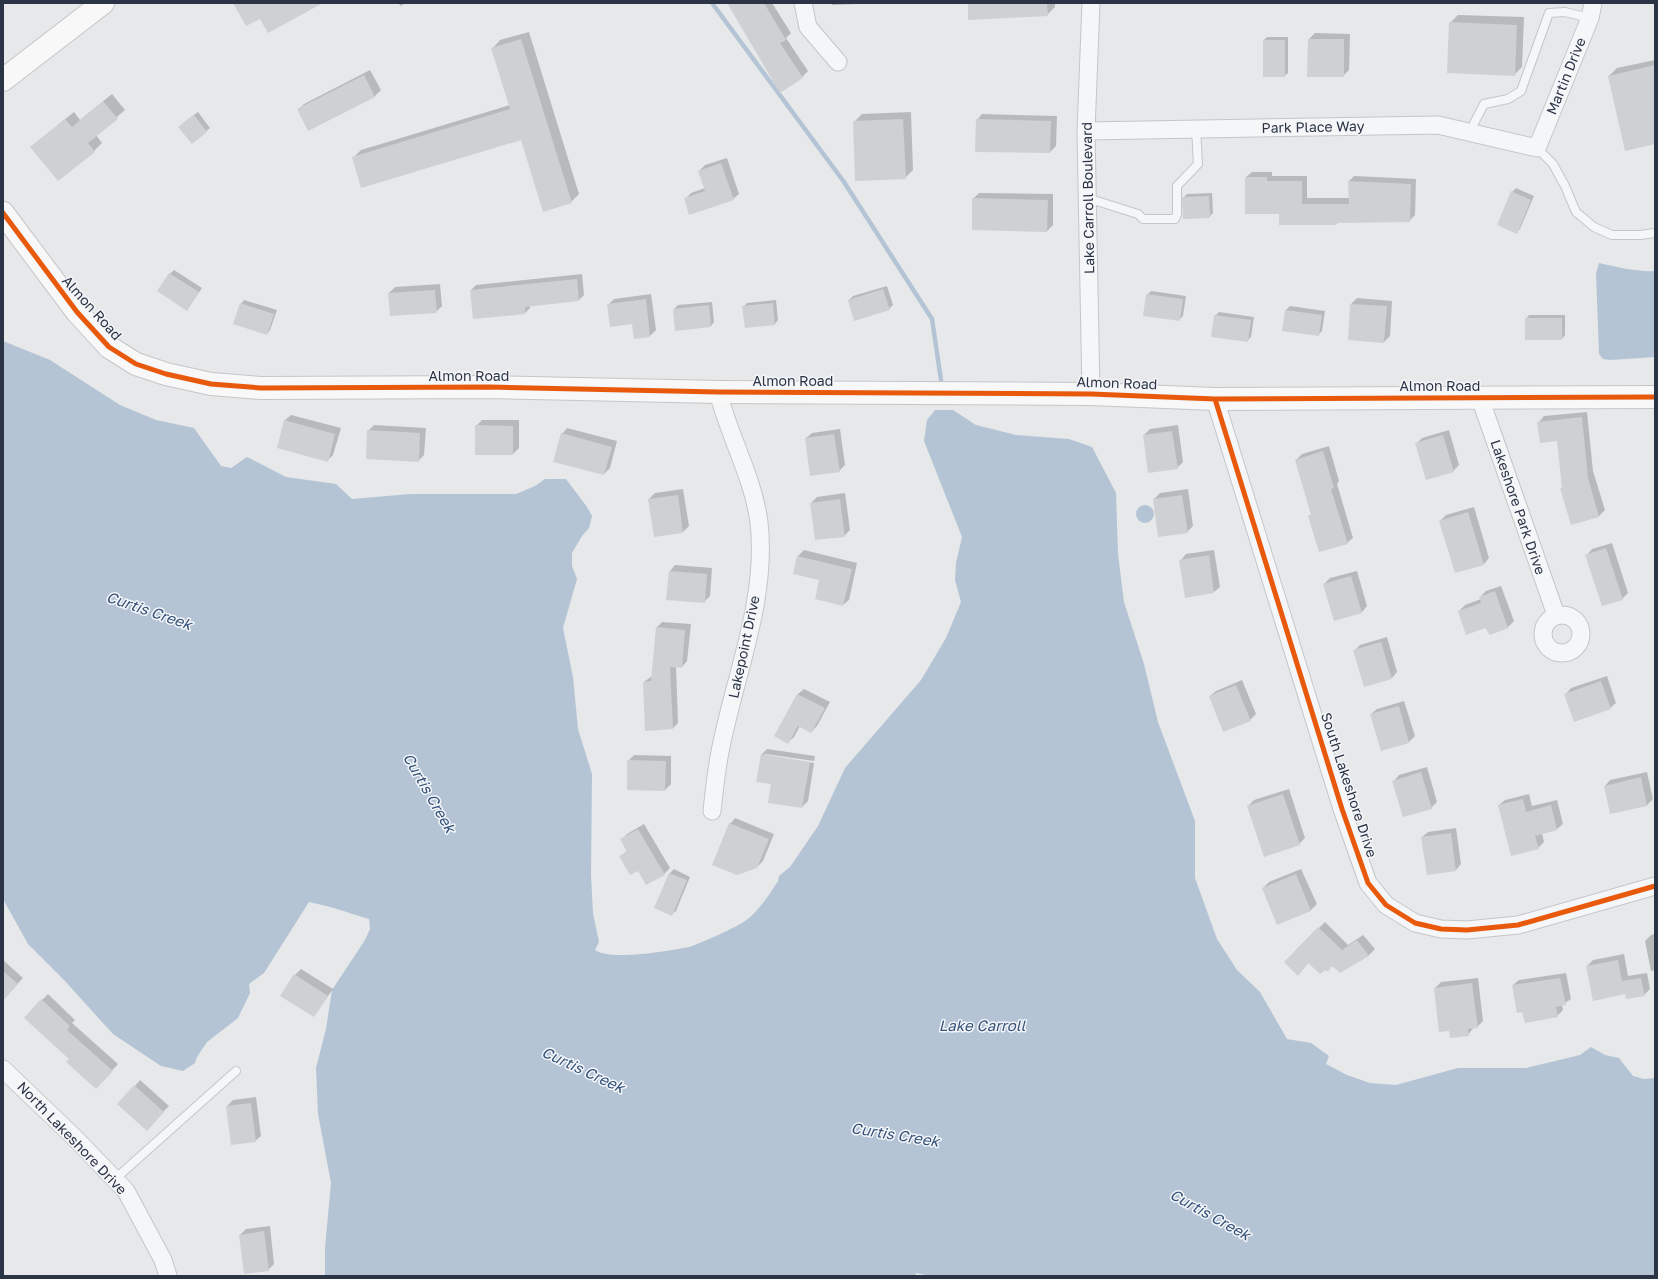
<svg xmlns="http://www.w3.org/2000/svg" width="1658" height="1279" font-family="'Golos Text',sans-serif">
  <style>
    .water { fill: #b4c4d5 }
    .shadow { fill: #0003 }
    .lines { fill: none; stroke-linecap: round; stroke-linejoin: round }
    .stream { stroke: #b4c4d5; stroke-width: 4.5 }
    .building { fill: #ced0d3 }
    .lane-casing { stroke: #c4c6c8; stroke-width: 10 }
    .street-casing { stroke: #c4c6c8; stroke-width: 19 }
    .secondary-casing { stroke: #c4c6c8; stroke-width: 24 }
    .lane { stroke: #f5f6f7; stroke-width: 8 }
    .street { stroke: #f5f6f7; stroke-width: 17 }
    .secondary { stroke: #f8f8f8; stroke-width: 22 }
    .cycleway-casing { stroke: #f4f6f9; stroke-width: 8 }
    .cycleway { stroke: #e8590c; stroke-width: 5 }
    .labels { text-anchor: middle; stroke-width: 3; stroke-linejoin: round; paint-order: stroke }
    .street-label { font-size: 14px; fill: #2b3445; stroke: #f4f6f9 }
    .water-label { font-size: 15px; font-style: italic; fill: #34527a; stroke: #f4f6f9 }
  </style>
  <rect width="100%" height="100%" fill="#e6e8ea"/>
  <!-- water -->
  <path class="water" d="M1599,263c19,4 36,9 56,8v86l-45,3 -7,-1 -4,-5 -3,-81z
    M3,341l47,19 70,45 36,15 38,8 27,38 10,2 16,-11 39,20 50,7 16,15 58,-5h106l19,-8 10,-7h21l21,28 5,9 -3,12 -7,8 -10,17v13l5,13 -14,49 10,49 5,52 14,45 -1,101 2,38 6,29 -4,8c16,11 74,1 94,-3 8,-2 50,-21 56,-26 14,-10 24,-26 33,-40l1,-5 11,-9 28,-41 27,-58 76,-88 25,-42 15,-36 -6,-22 1,-17 6,-26 -38,-96 3,-21 8,-10h18l23,15 40,10 53,4 23,8 24,46 2,61 6,48 20,62 14,58 37,99v57l22,61 20,31 23,22 27,47 24,4 18,13 -3,8 21,11 23,8 26,2 62,-17h68l54,-13 11,-8 14,8 14,3 14,18 11,3 11,-1v198h-725l-14,-3v3h-591v-28l6,-65 -13,-69 -2,-46 10,-39 6,-39 33,-50 5,-11 -1,-10c-20,-6 -39,-13 -60,-17l-45,71 -15,11 1,9 -12,25 -31,24 -10,15 -2,6 -12,8 -22,-5 -48,-32 -49,-54 -36,-36 -25,-45z
    M1136 514a9 9 0 1 1 18 0a9 9 0 1 1-18 0Z"/>
  <!-- shadow -->
  <path class="shadow" d="M399,3h8l-7,3z
    M728,3h44l19,30 -5,5 22,33 -6,6z
    M832,3h50l-50,2z
    M969,3h86v4l-8,8z
    M1458,15l66,2 -2,50 -8,8 -64,-52z
    M529,32l50,162 -8,8 -50,-64 -168,20 8,-8 149,-45 -17,-57 7,-8z
    M1315,33l35,1 -1,36 -6,6 -34,-37z
    M1267,37h21v36l-4,3 -20,-36z
    M1655,60v83l-46,-67 8,-8z
    M370,70l11,20 -6,6 -66,34 -11,-20 6,-6z
    M112,94l13,16 -29,25 6,8 -8,8 -63,-4 43,-35 6,8z
    M198,112l12,16 -18,15 -9,-20z
    M911,112l2,58 -8,8 -51,-56 8,-8z
    M982,114l75,2 -1,30 -6,6 -73,-32z
    M727,158l12,36 -6,5h-48l6,-6 14,-5 -6,-17 6,-6z
    M1252,172h20v4h35v22h43l-1,-17 5,-5 62,3 -1,36 -6,6 -70,1 -3,2 -56,-11 -34,-36z
    M1516,188l18,8 -14,33 -4,3 -4,-40z
    M979,193l74,1v31l-6,6 -74,-32z
    M1212,193l1,20 -4,4 -25,-20 3,-3z
    M174,270l28,18 -15,22 -17,-36z
    M582,274l2,21 -5,5 -49,5v3l-5,5 -54,-23 5,-5z
    M440,284l2,22 -6,6 -47,-19 6,-6z
    M887,286l6,19 -4,4 -40,-9 4,-4z
    M1151,291l35,5 -3,20 -4,4 -32,-25z
    M651,294l5,36 -6,6 -42,-31 6,-6z
    M1357,298l35,3 -2,35 -6,6 -35,-3 2,-35z
    M244,300l33,10 -7,20 -3,4 -26,-30z
    M776,300l2,20 -3,4 -31,-18 3,-3z
    M712,302l2,20 -3,4 -37,-17 4,-4z
    M1290,306l35,5 -3,20 -4,4 -35,-5 3,-20z
    M1219,312l35,5 -3,20 -4,4 -32,-25z
    M1529,315h36v20l-3,4 -36,-20z
    M1587,412l6,59 12,39 -6,6 -27,8 -11,-36 2,-1 -5,-47 -19,-18 5,-6z
    M291,415l50,13 -8,27 -6,6 -42,-41z
    M482,420h37v28l-6,6 -37,-28z
    M374,425l52,3 -2,27 -6,6 -50,-30z
    M1178,425l5,37 -6,6 -33,-33 6,-6z
    M567,428l50,13 -7,27 -6,6 -42,-40z
    M840,429l5,36 -6,6 -33,-33 6,-5z
    M1449,430l10,35 -6,6 -37,-27 6,-6z
    M1329,446l10,35 -2,3 16,54 -6,5 -38,-27 3,-2 -16,-54 6,-6z
    M683,489l6,37 -6,6 -34,-33 6,-6z
    M1188,489l5,37 -6,6 -33,-33 6,-6z
    M845,493l5,37 -6,6 -33,-33 6,-6z
    M1474,507l15,51 -5,6 -44,-43 6,-6z
    M1612,543l16,50 -6,6 -35,-44 5,-6z
    M804,550l53,13 -8,37 -6,5 -23,-25 -26,-7 4,-17z
    M1214,550l6,37 -6,5 -33,-32 5,-6z
    M675,565l37,3 -2,28 -6,6 -34,-31z
    M1357,571l10,35 -5,6 -28,8 -10,-36 6,-6z
    M1501,586l13,35 -6,6 -18,6 -4,-6 -27,-16 6,-6 16,-6 -1,-2 6,-6z
    M662,622l29,2 -4,37 -5,6 -6,-1 2,57 -5,5 -29,-46 8,-6 5,-49z
    M1387,637l10,35 -5,6 -38,-27 6,-6z
    M1607,676l9,27 -6,5 -44,-14 5,-6z
    M1242,680l14,34 -6,6 -40,-24 6,-5z
    M804,689l26,13 -13,24 -6,6 -11,-6 -6,11 -6,5 -12,-6 22,-42z
    M1404,701l11,35 -6,6 -27,8 -11,-36 6,-5z
    M767,749l48,7 -1,5 -49,-7v2l49,7 -6,38 -6,6 -30,-24 -11,-28z
    M634,755l37,1v28l-6,6 -37,-29z
    M1427,767l10,35 -6,6 -37,-27 5,-6z
    M1647,772l6,27 -6,6 -36,8 -6,-27 5,-6z
    M1289,789l16,49 -6,6 -51,-38 6,-6z
    M1529,794l3,12 25,-6 6,24 -6,5 -15,4 2,9 -6,6 -39,-43 6,-5z
    M735,818l39,16 -11,27 -6,6 -27,-43z
    M644,824l26,44 -6,6 -26,-5 -18,-12 8,-7 -7,-10 6,-6z
    M1456,828l5,36 -5,6 -34,-33 6,-5z
    M674,869l16,8 -14,34 -4,3 -17,-6 15,-35z
    M1301,869l16,35 -6,6 -33,14 -15,-36 6,-6z
    M1325,922l23,23 15,-10 12,14 -6,6 -29,17 -7,-7 -5,5 -20,-7 -10,12 -13,-13z
    M1655,934v36l-4,1 -6,-30 6,-6z
    M1624,954l4,22 19,-3 3,16 -6,6 -18,-2 -39,-27 6,-6z
    M3,960l20,18 -20,21z
    M301,969l32,20 -19,27 -19,-41z
    M1566,973l5,26 -9,6 1,5 -6,6 -34,-5 -10,-26 6,-5z
    M1478,978l5,43 -6,6h-3l-6,8 -18,-5 -15,-42 6,-6z
    M48,994l27,26 -3,3 46,41 -17,18 -31,-23 -28,-59z
    M140,1080l29,26 -17,17 -17,-37z
    M256,1097l5,39 -6,5 -28,-35 6,-6z
    M270,1226l4,38 -6,6 -28,-35 6,-6z"/>
  <g class="lines">
    <!-- stream -->
    <path class="stream" d="M712,3l132,179 88,137 9,61"/>
  </g>
  <!-- building -->
  <path class="building" d="M233,3h90l-55,30 -8,-14 -14,7z
    M727,3h37l22,37 -6,3 23,35 -23,15z
    M968,3h79l1,13 -80,4z
    M1449,22l68,3 -2,51 -68,-3z
    M521,39l51,164 -29,9 -22,-72 -160,48 -9,-31 158,-48 -19,-61z
    M1308,39h36v38h-37z
    M1263,40h22v37h-22z
    M1655,65v79l-30,7 -17,-75z
    M364,75l11,22 -67,34 -11,-22z
    M103,101l15,18 -30,24 7,9 -37,29 -28,-34 35,-28 7,8z
    M194,115l13,17 -15,12 -14,-17z
    M903,119l3,60 -51,2 -2,-60z
    M976,119l75,2 -1,32 -75,-1z
    M721,163l13,37 -45,15 -5,-17 21,-7 -7,-20z
    M1245,177h22v4h35v23h47l-1,-23 63,3 -1,38 -74,1v2h-57v-11h-34z
    M1511,191l20,9 -14,34 -20,-9z
    M1209,196l1,22 -27,1 -1,-22z
    M972,198l76,2 -1,32 -75,-2z
    M169,273l30,19 -12,19 -30,-20z
    M577,279l2,22 -54,6v7l-52,5 -3,-29z
    M883,289l7,21 -36,11 -6,-21z
    M435,290l2,23 -47,3 -2,-23z
    M1146,294l37,5 -3,22 -37,-5z
    M646,299l4,38 -16,2 -2,-15 -22,3 -3,-23z
    M240,303l34,11 -7,21 -34,-11z
    M773,303l2,22 -30,3 -3,-22z
    M1350,304l37,2 -3,37 -36,-3z
    M709,305l2,22 -36,4 -2,-22z
    M1285,310l37,5 -3,21 -37,-5z
    M1214,315l37,5 -3,22 -37,-5z
    M1525,318h37v22h-37z
    M1582,417l6,61 11,39 -28,8 -11,-37h2l-5,-47 -17,2 -3,-21z
    M284,420l51,14 -7,28 -51,-14z
    M475,425l38,1v29h-38z
    M367,430l53,3 -1,29 -53,-3z
    M1172,431l6,38 -30,4 -5,-38z
    M561,433l51,14 -8,28 -51,-13z
    M834,434l6,38 -30,4 -5,-38z
    M1443,435l11,37 -28,8 -11,-37z
    M1323,451l11,37 -3,1 17,55 -29,8 -11,-36 3,-1 -16,-55z
    M678,495l5,38 -29,4 -6,-38z
    M1182,495l6,38 -30,4 -5,-38z
    M840,499l5,38 -30,3 -5,-37z
    M1468,512l16,53 -29,8 -16,-52z
    M1606,548l17,52 -21,6 -17,-51z
    M1209,555l5,38 -29,5 -6,-38z
    M797,556l55,13 -9,37 -28,-7 4,-19 -26,-6z
    M669,571l38,3 -2,29 -39,-3z
    M1351,576l11,37 -28,8 -11,-37z
    M1495,591l13,37 -18,7 -5,-7 -19,7 -8,-24 23,-8 -2,-6z
    M656,627l29,3 -3,38 -12,-1 3,62 -28,2 -2,-49 8,-1z
    M1381,642l11,37 -28,8 -11,-37z
    M1601,681l10,28 -37,13 -10,-28z
    M1236,685l15,36 -28,11 -14,-36z
    M797,694l28,14 -14,25 -13,-7 -10,18 -14,-8z
    M1399,706l10,37 -28,8 -11,-37z
    M761,754l49,8 -8,46 -34,-5 3,-19 -15,-2z
    M627,760l39,1 -1,30 -38,-1z
    M1421,772l11,37 -29,8 -11,-36z
    M1641,777l6,29 -37,8 -6,-28z
    M1283,794l17,51 -36,12 -17,-51z
    M1523,799l3,13 25,-7 6,25 -22,6 4,13 -28,7 -13,-51z
    M729,823l40,16 -12,29 -20,7 -25,-10z
    M638,829l27,46 -19,10 -8,-14 -8,4 -11,-19 8,-4 -7,-13z
    M1451,833l5,38 -29,4 -6,-38z
    M669,873l18,7 -15,36 -18,-8z
    M1296,874l15,37 -34,14 -15,-37z
    M1318,927l24,23 15,-10 12,16 -29,17 -8,-7 -4,6 -2,-2 -6,4 -12,-11 -10,13 -14,-14z
    M1618,960l4,21 19,-3 4,18 -19,3 -1,-5 -32,7 -7,-35z
    M3,971l15,13 -15,17z
    M294,974l34,22 -14,21 -34,-21z
    M1560,978l6,27 -10,2 2,10 -33,6 -3,-11 -5,1 -5,-28z
    M1472,983l6,45 -10,1 1,7 -19,2 -1,-7 -10,1 -5,-44z
    M41,999l29,27 -3,4 46,41 -17,18 -30,-27 3,-3 -45,-41z
    M134,1085l30,27 -17,19 -30,-27z
    M251,1103l5,39 -25,3 -5,-39z
    M264,1231l5,40 -25,3 -5,-39z"/>
  <g class="lines">
    <defs>
      <path id="lane" d="M1469,133l15,-29 24,-5 13,-8 28,-78 16,-1 25,6
        M1537,148l16,16 12,22 11,26 18,15 18,8h28l15,-2
        M1087,198l51,16 5,5h32l2,-5v-28l21,-22 -2,-35
        M115,1179l121,-108"/>
      <path id="street" d="M803,3l5,24 30,35
        M1091,3l-5,128 5,263
        M1086,131l352,-6 99,23 53,-130 3,-15
        M1480,398l76,217
        M1215,399l127,410 26,74 18,22 29,18 26,6 26,1 51,-5 137,-39
        M1543 634a19 19 0 1 1 38 0a19 19 0 1 1-38 0Z
        M712,811c2,-18 4,-37 7,-54 14,-78 49,-155 40,-235 -6,-45 -30,-86 -41,-130
        M3,1069l72,69 51,53 37,69 5,16"/>
      <path id="secondary" d="M3,80l100,-77
        M3,213l74,99 32,35 27,17 30,10 45,10 50,4 229,-1 228,5 373,2 124,5 440,-2"/>
    </defs>
    <!-- lane casing -->
    <use href="#lane" class="lane-casing"/>
    <!-- street casing -->
    <use href="#street" class="street-casing"/>
    <!-- secondary casing -->
    <use href="#secondary" class="secondary-casing"/>
    <!-- lane -->
    <use href="#lane" class="lane"/>
    <!-- street -->
    <use href="#street" class="street"/>
    <!-- secondary -->
    <use href="#secondary" class="secondary"/>
    <defs>
      <path id="cycleway" d="M3,213l74,99 32,35 27,17 30,10 45,10 50,4 229,-1 228,5 373,2 124,5 440,-2
        M1215,399l127,410 26,74 18,22 29,18 26,6 26,1 51,-5 137,-39"/>
    </defs>
    <!-- cycleway casing -->
    <use href="#cycleway" class="cycleway-casing"/>
    <!-- cycleway -->
    <use href="#cycleway" class="cycleway"/>
  </g>
  <g class="labels">
    <!-- street labels -->
    <g class="street-label">
      <text transform="translate(1566 76) rotate(-68)" y="5">Martin Drive</text>
      <text transform="translate(1313 127) rotate(-1)" y="5">Park Place Way</text>
      <text transform="translate(1088 198) rotate(-91)" y="5">Lake Carroll Boulevard</text>
      <text transform="translate(92 308) rotate(48)" y="5">Almon Road</text>
      <text x="469" y="381">Almon Road</text>
      <text x="793" y="386">Almon Road</text>
      <text transform="translate(1117 383) rotate(2)" y="5">Almon Road</text>
      <text x="1440" y="391">Almon Road</text>
      <text transform="translate(1518 507) rotate(71)" y="5">Lakeshore Park Drive</text>
      <text transform="translate(744 647) rotate(-78)" y="5">Lakepoint Drive</text>
      <text transform="translate(1349 785) rotate(72)" y="5">South Lakeshore Drive</text>
      <text transform="translate(72 1138) rotate(46)" y="5">North Lakeshore Drive</text>
    </g>
    <!-- water labels -->
    <g class="water-label">
      <text transform="translate(149 611) rotate(19)" y="5">Curtis Creek</text>
      <text transform="translate(429 793) rotate(60)" y="5">Curtis Creek</text>
      <text x="982" y="1031">Lake Carroll</text>
      <text transform="translate(583 1070) rotate(25)" y="5">Curtis Creek</text>
      <text transform="translate(895 1135) rotate(9)" y="5">Curtis Creek</text>
      <text transform="translate(1210 1215) rotate(29)" y="5">Curtis Creek</text>
    </g>
  </g>
  <!-- border -->
  <rect width="1658" height="1279" fill="none" stroke="#2b3445" stroke-width="8"/>
</svg>
